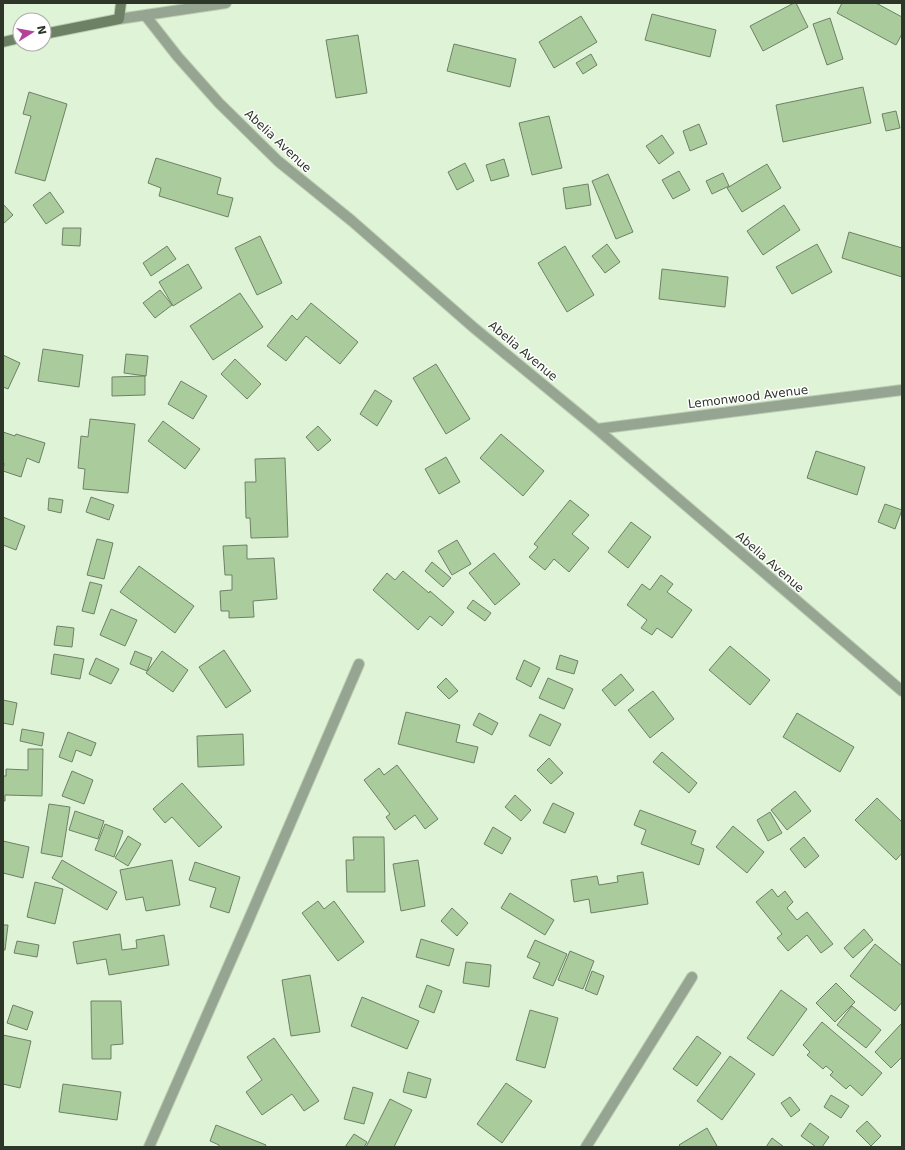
<svg xmlns="http://www.w3.org/2000/svg" width="905" height="1150" font-family="'DejaVu Sans',sans-serif">
  <style>
    .building { fill: #aacb9c; stroke: #6e8166 }
    .lines { fill: none; stroke-linecap: round; stroke-linejoin: round }
    .minor-casing { stroke: #bcceb4; stroke-width: 12 }
    .secondary-casing { stroke: #bcceb4; stroke-width: 12 }
    .minor { stroke: #96a591; stroke-width: 10 }
    .secondary { stroke: #6d8265; stroke-width: 10 }
    .labels { text-anchor: middle; stroke-width: 3; stroke-linejoin: round; paint-order: stroke }
    .street-label { font-size: 12px; fill: #2e362a; stroke: #fff }
  </style>
  <rect width="100%" height="100%" fill="#dff4d6"/>
  <!-- building -->
  <path class="building" d="M794,3h2l12,24 -45,24 -13,-25z
    M842,3h34l26,14v17l-6,11 -59,-32z
    M652,14l64,16 -6,27 -65,-17z
    M581,16l16,26 -43,26 -15,-26z
    M830,18l13,41 -16,6 -14,-41z
    M358,35l9,58 -31,5 -10,-58z
    M454,44l62,15 -6,28 -63,-16z
    M591,54l6,11 -14,9 -7,-11z
    M863,87l8,36 -88,19 -7,-37z
    M29,92l38,12 -22,77 -30,-8 16,-57 -8,-2z
    M896,111l4,17 -14,3 -4,-17z
    M549,116l13,52 -30,7 -13,-52z
    M699,124l8,20 -17,7 -7,-20z
    M662,135l12,18 -15,11 -13,-18z
    M156,158l65,20 -4,16 16,4 -5,19 -69,-21 2,-8 -13,-5z
    M504,159l5,17 -18,5 -5,-16z
    M465,163l9,18 -17,9 -9,-18z
    M767,164l14,24 -39,24 -15,-24z
    M679,171l11,19 -17,9 -11,-19z
    M723,173l6,13 -17,8 -6,-13z
    M608,174l25,58 -17,7 -24,-58z
    M588,184l3,21 -25,4 -3,-21z
    M50,192l14,20 -18,12 -13,-19z
    M3,204l10,11 -10,9z
    M784,205l16,25 -37,25 -16,-24z
    M63,228h18l-1,18 -18,-1z
    M849,232l53,16v29l-60,-19z
    M260,236l22,47 -25,12 -22,-47z
    M607,244l13,18 -15,11 -13,-17z
    M817,244l15,28 -40,22 -16,-27z
    M167,246l9,13 -25,17 -8,-13z
    M565,246l29,49 -27,17 -29,-49z
    M188,264l14,24 -29,18 -14,-24z
    M662,269l66,8 -3,30 -66,-8z
    M160,290l12,15 -17,13 -12,-15z
    M240,293l23,34 -50,33 -23,-34z
    M311,303l47,39 -18,22 -34,-28 -20,25 -19,-15 25,-31 5,5z
    M43,349l40,6 -4,32 -41,-6z
    M126,354l22,2 -2,20 -22,-3z
    M3,355l17,8 -12,26 -5,-2z
    M235,359l26,25 -14,15 -26,-25z
    M436,364l34,55 -24,15 -33,-56z
    M145,376v19l-33,1v-19z
    M181,381l26,15 -14,23 -25,-15z
    M375,390l17,11 -15,25 -17,-12z
    M90,419l45,5 -7,69 -45,-4 2,-20 -7,-1 3,-32 7,1z
    M163,421l37,28 -15,20 -37,-28z
    M318,426l13,14 -13,11 -12,-14z
    M3,432l12,4 1,-2 29,9 -6,20 -12,-5 -6,19 -18,-6 1,-8 -1,-1z
    M501,434l43,37 -21,25 -43,-38z
    M816,451l49,16 -8,28 -50,-17z
    M446,457l14,25 -21,12 -14,-25z
    M285,458l3,79 -37,1 -1,-20h-4l-1,-36h11l-1,-23z
    M91,497l23,8 -5,15 -23,-8z
    M49,498l14,2 -2,13 -13,-3z
    M570,500l19,15 -17,19 17,14 -20,24 -15,-13 -9,11 -16,-13 9,-10 -4,-3z
    M885,504l17,6 -7,19 -17,-7z
    M3,517l22,9 -9,24 -13,-5z
    M631,522l20,15 -23,31 -20,-16z
    M97,539l16,4 -9,36 -17,-4z
    M457,540l14,24 -19,11 -14,-24z
    M247,545v14l27,-1 3,41 -24,2 1,16 -25,1v-7h-8l-1,-20 12,-1v-15h-7l-2,-29z
    M494,553l26,31 -25,21 -26,-32z
    M432,562l19,16 -8,9 -18,-16z
    M139,566l55,40 -19,27 -55,-41z
    M403,571l26,22 1,-2 24,21 -12,14 -12,-10 -12,14 -45,-40 14,-17 8,7z
    M661,575l12,9 -6,8 25,18 -20,28 -15,-10 -5,7 -11,-7 6,-8 -20,-15 15,-21 8,6z
    M90,582l12,3 -8,29 -12,-3z
    M473,600l18,13 -6,8 -18,-13z
    M111,609l26,11 -12,26 -25,-11z
    M57,626l17,2 -2,19 -18,-2z
    M730,646l40,34 -20,25 -41,-35z
    M224,650l27,41 -25,17 -27,-41z
    M135,651l17,7 -5,13 -17,-7z
    M162,651l26,19 -15,22 -27,-19z
    M54,654l30,5 -4,20 -29,-5z
    M560,655l18,6 -4,13 -18,-5z
    M96,658l23,11 -8,15 -22,-10z
    M524,660l16,8 -9,19 -15,-8z
    M621,674l13,16 -19,16 -13,-16z
    M446,678l12,13 -9,8 -12,-12z
    M548,678l25,11 -9,20 -25,-11z
    M653,691l21,28 -24,19 -22,-28z
    M3,700l14,3 -4,22 -10,-2z
    M406,712l54,13 -4,17 22,5 -4,16 -76,-19z
    M479,713l19,10 -6,12 -19,-10z
    M797,713l57,34 -14,25 -57,-35z
    M540,714l21,10 -11,22 -21,-10z
    M22,729l22,4 -2,13 -22,-5z
    M68,732l28,11 -5,13 -15,-6 -4,12 -13,-5z
    M243,734l1,31 -46,2 -1,-31z
    M28,749h15l-1,47 -37,-1v6h-2v-25h3v-7l22,1z
    M662,752l35,31 -8,10 -36,-31z
    M549,758l14,15 -12,11 -14,-14z
    M397,765l41,54 -13,10 -10,-14 -20,15 -9,-13 4,-3 -26,-34 15,-12 5,7z
    M72,771l21,9 -9,24 -22,-8z
    M182,783l40,44 -23,20 -27,-30 -7,6 -12,-14z
    M795,791l16,20 -24,19 -16,-20z
    M515,795l16,15 -10,11 -16,-14z
    M877,798l25,24v31l-6,7 -41,-40z
    M553,803l21,10 -9,20 -22,-10z
    M49,804l21,3 -8,50 -21,-4z
    M640,810l56,21 -5,13 13,5 -5,16 -58,-21 5,-14 -12,-5z
    M75,811l29,10 -6,18 -29,-9z
    M770,812l12,21 -14,8 -11,-21z
    M105,824l18,7 -9,26 -19,-7z
    M733,826l31,26 -17,21 -31,-26z
    M493,827l18,11 -9,16 -18,-10z
    M128,836l13,8 -13,22 -13,-8z
    M353,837h31l1,55h-38l-1,-32h8z
    M804,837l15,19 -14,12 -15,-19z
    M3,841l26,6 -6,31 -20,-5z
    M62,860l55,32 -10,18 -55,-32z
    M172,860l8,45 -34,6 -3,-14 -17,3 -6,-30z
    M418,860l7,46 -24,5 -8,-47z
    M195,862l45,15 -11,36 -19,-6 6,-19 -27,-8z
    M643,872l5,32 -57,9 -2,-14 -15,3 -3,-22 26,-4 2,9 19,-3 -1,-6z
    M35,882l28,7 -8,35 -28,-7z
    M772,889l6,8 7,-6 8,11 -6,6 10,12 10,-8 26,32 -12,9 -14,-18 -19,16 -11,-13 5,-4 -26,-32z
    M510,893l44,27 -9,15 -44,-27z
    M318,901l6,8 10,-8 30,41 -26,19 -36,-48z
    M452,908l16,15 -11,13 -16,-15z
    M3,925h5l-3,25h-2z
    M864,929l9,11 -20,18 -9,-10z
    M120,934l2,16 15,-2 -1,-8 28,-5 5,30 -60,10 -3,-16 -29,5 -4,-22z
    M421,939l33,10 -5,17 -33,-9z
    M535,940l32,14 -14,32 -20,-8 7,-15 -13,-6z
    M17,941l22,4 -2,12 -23,-4z
    M875,944l27,22v36l-7,9 -45,-35z
    M570,951l24,10 -11,28 -25,-9z
    M466,962l25,3 -2,22 -26,-4z
    M592,971l12,5 -7,19 -12,-5z
    M310,975l10,57 -29,4 -9,-56z
    M836,983l19,19 -20,20 -19,-19z
    M427,985l15,6 -8,22 -15,-6z
    M781,990l26,19 -34,47 -26,-18z
    M362,997l57,24 -12,28 -56,-23z
    M91,1001h30l2,43 -12,1v14h-19z
    M13,1005l20,7 -6,18 -20,-7z
    M852,1006l29,24 -15,18 -29,-23z
    M530,1010l28,8 -13,50 -29,-8z
    M822,1022l60,51 -20,23 -12,-11 -4,4 -16,-14 3,-3 -7,-6 -3,3 -16,-14 3,-3 -7,-7z
    M902,1023v34l-11,11 -16,-16z
    M3,1035l28,6 -11,47 -17,-4z
    M697,1036l24,17 -24,33 -24,-17z
    M274,1038l45,63 -15,10 -12,-17 -30,21 -16,-23 16,-12 -15,-23z
    M730,1056l25,18 -33,46 -25,-19z
    M408,1072l23,7 -5,19 -23,-6z
    M506,1083l26,18 -30,42 -25,-19z
    M63,1084l58,8 -4,28 -58,-8z
    M353,1087l20,6 -9,31 -20,-5z
    M831,1095l18,11 -8,12 -17,-11z
    M790,1097l10,13 -9,7 -10,-14z
    M390,1099l22,11 -18,37h-28z
    M867,1121l14,15 -10,10 -15,-15z
    M810,1123l19,14 -7,10h-6l-15,-11z
    M216,1125l50,20 -1,2h-46v-2l-9,-4z
    M707,1128l10,18 -2,1h-34l-2,-2z
    M354,1134l13,8 -3,5h-19z
    M772,1138l12,9h-18z"/>
  <g class="lines">
    <defs>
      <path id="minor" d="M145,15l33,42 41,46 59,58 74,60 121,106 124,102 305,262
        M119,19l107,-16
        M597,429l305,-39
        M149,1147l97,-221 113,-262
        M586,1147l106,-170"/>
      <path id="secondary" d="M44,34l75,-15 2,-16
        M3,42l17,-4"/>
    </defs>
    <!-- minor casing -->
    <use href="#minor" class="minor-casing"/>
    <!-- secondary casing -->
    <use href="#secondary" class="secondary-casing"/>
    <!-- minor -->
    <use href="#minor" class="minor"/>
    <!-- secondary -->
    <use href="#secondary" class="secondary"/>
  </g>
  <g class="labels">
    <!-- street labels -->
    <g class="street-label">
      <text transform="translate(278 141) rotate(43)" y="4">Abelia Avenue</text>
      <text transform="translate(523 351) rotate(40)" y="4">Abelia Avenue</text>
      <text transform="translate(748 397) rotate(-7)" y="4">Lemonwood Avenue</text>
      <text transform="translate(770 562) rotate(41)" y="4">Abelia Avenue</text>
    </g>
  </g>
  <!-- border -->
  <rect width="905" height="1150" fill="none" stroke="#2e362a" stroke-width="8"/>
  <!-- north arrow -->
  <g transform="translate(32 32) rotate(79)"><circle r="19" fill="#ffffff" stroke="#abafaa"/>
  <path d="M0-3L7 15L0 10L-7 15Z" fill="#b4419c"/>
  <text y="-6" font-size="11" font-weight="bold" text-anchor="middle" fill="#2e362a">N</text>
  </g>
</svg>
